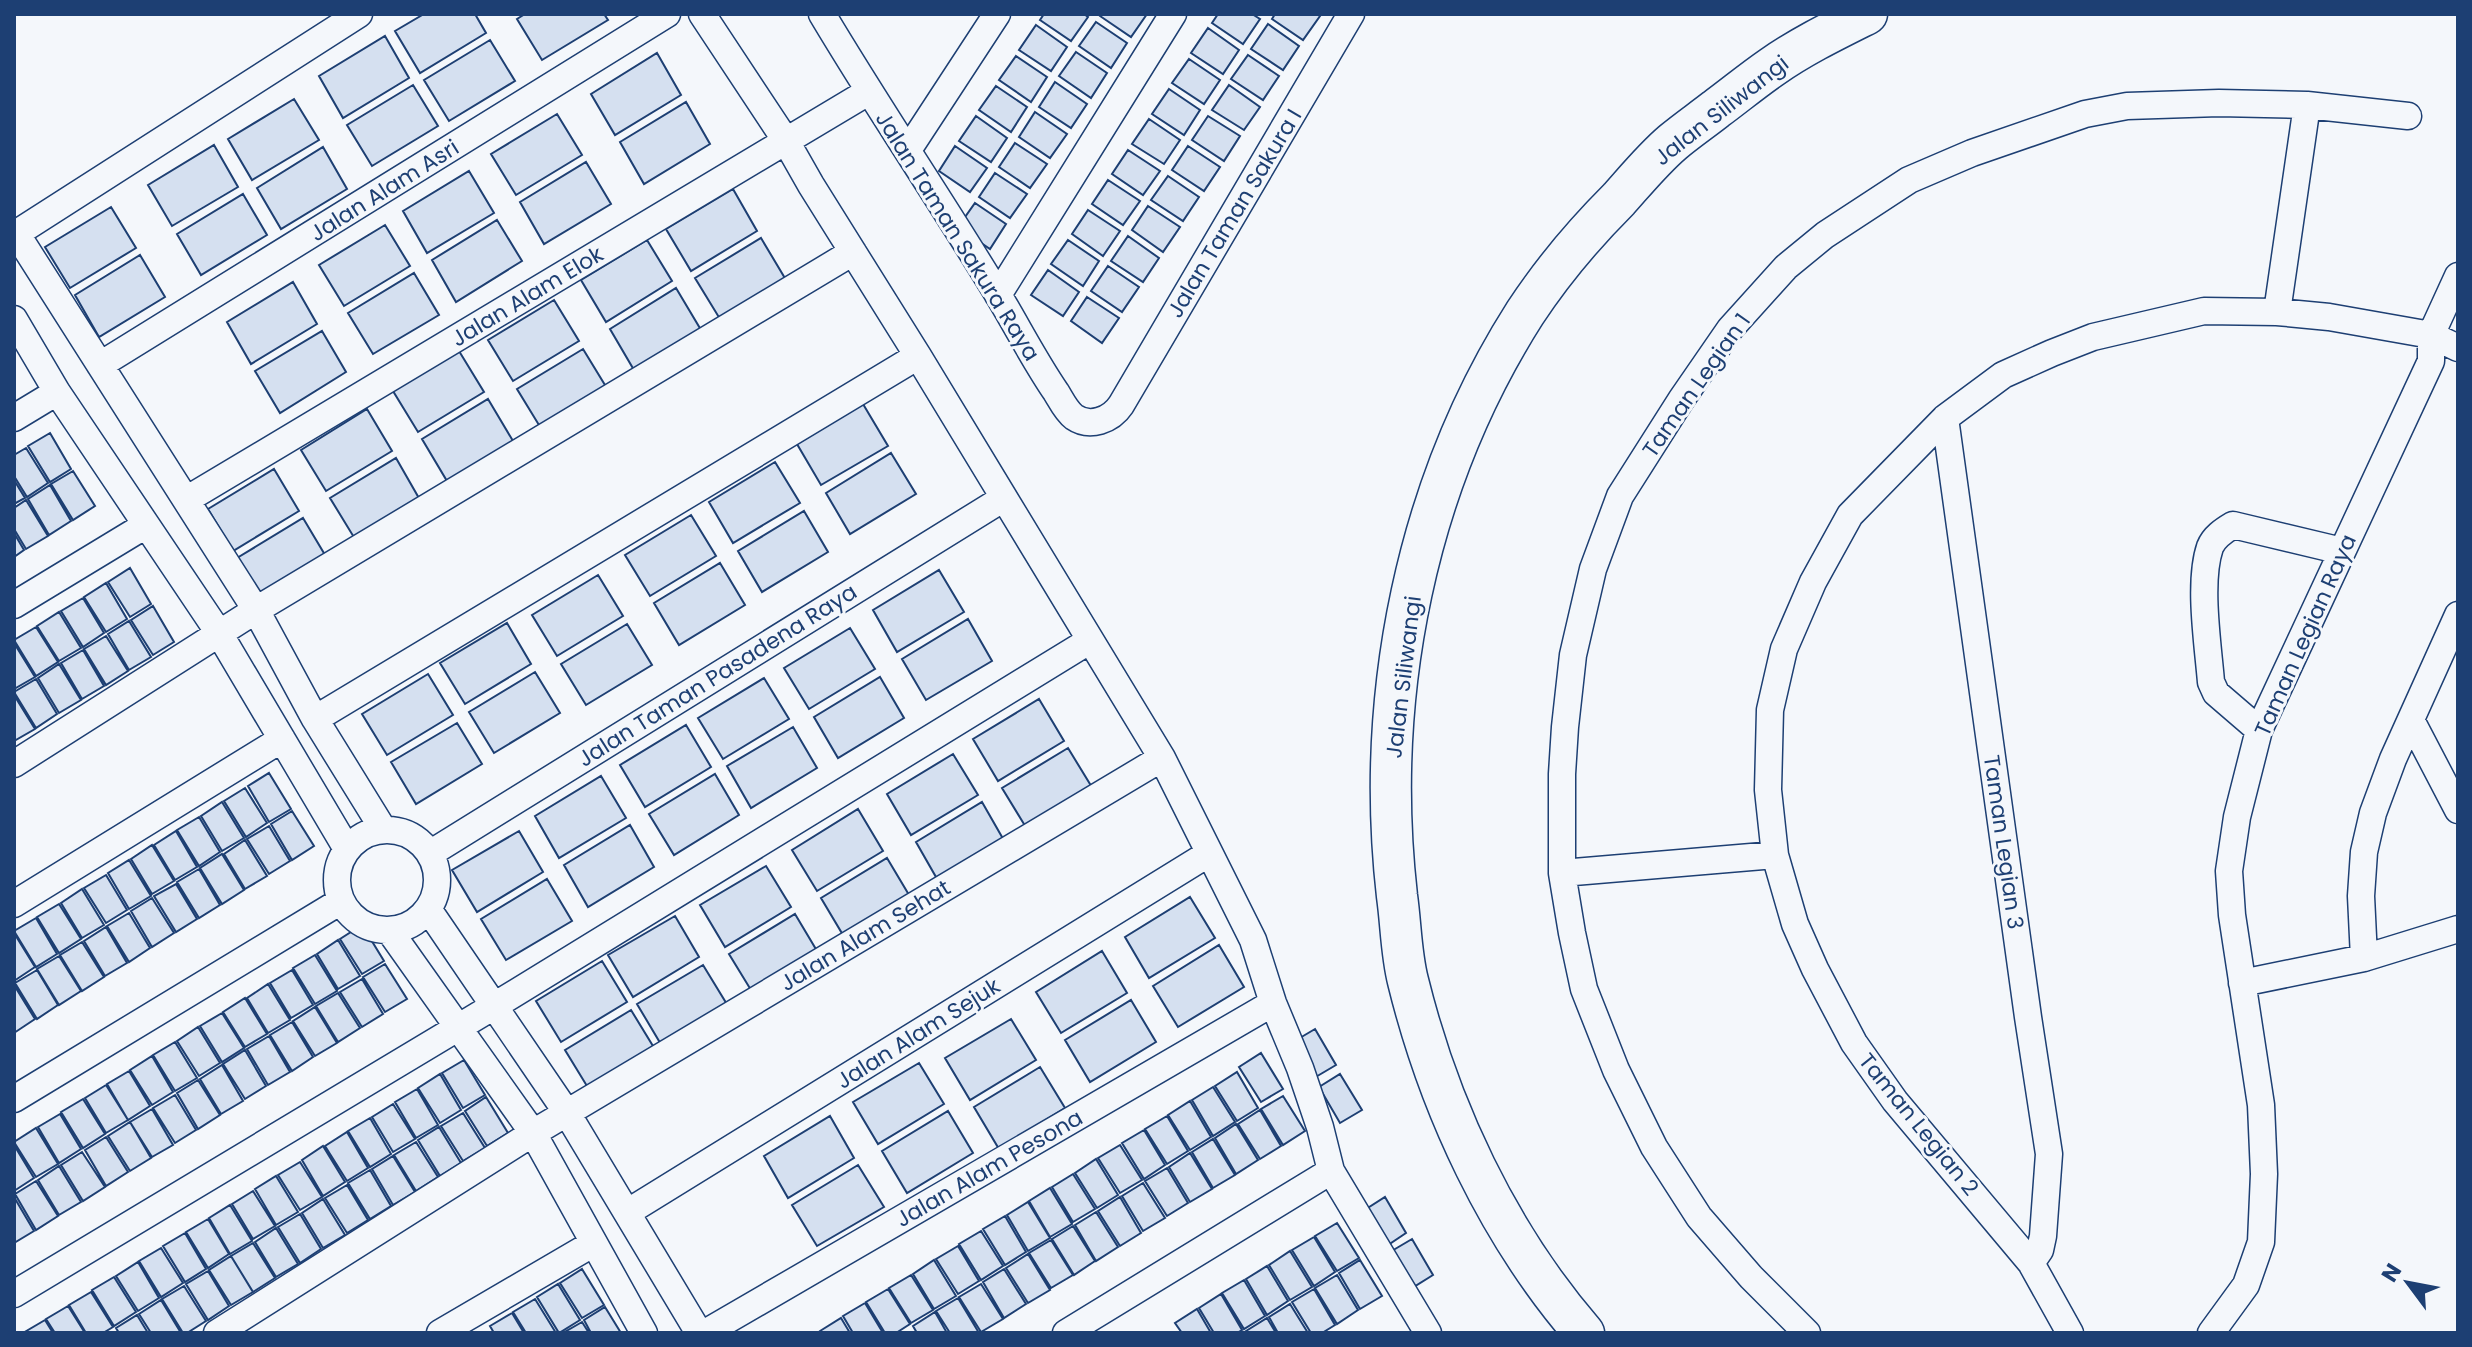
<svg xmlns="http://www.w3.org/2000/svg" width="2472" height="1347" font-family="Poppins,sans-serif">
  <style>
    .building { fill: #d5e0f0; stroke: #1d3f73; stroke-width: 2 }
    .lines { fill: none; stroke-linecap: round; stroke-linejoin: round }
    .minor-casing { stroke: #1d3f73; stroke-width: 29 }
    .primary-casing { stroke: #1d3f73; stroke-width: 43 }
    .minor { stroke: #f4f7fb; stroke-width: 26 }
    .primary { stroke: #f4f7fb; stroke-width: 40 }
    .labels { text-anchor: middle; stroke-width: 6; stroke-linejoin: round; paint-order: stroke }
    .street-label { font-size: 22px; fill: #1d3f73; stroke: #f4f7fb }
  </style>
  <rect width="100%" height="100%" fill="#f4f7fb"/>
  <!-- building -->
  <path class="building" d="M424,14h51l11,19 -66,40 -25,-42z
    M525,14h79l4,6 -66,40 -25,-41z
    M1044,14h40l4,3 -17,24 -31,-21z
    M1101,14h46l-16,23 -31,-21z
    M1218,14h34l8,5 -17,25 -31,-21z
    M1275,14h42l3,2 -17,24 -31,-21z
    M1096,22l31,21 -16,25 -32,-22z
    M1268,24l31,22 -16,24 -32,-21z
    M1036,25l31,22 -16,24 -32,-21z
    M1208,28l31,22 -16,24 -32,-21z
    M385,36l24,42 -66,40 -24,-42z
    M490,40l25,41 -66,40 -25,-41z
    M1076,52l31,21 -16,25 -32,-22z
    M657,53l24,42 -66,40 -24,-41z
    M1248,55l31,21 -16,24 -32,-21z
    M1016,56l31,21 -16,25 -32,-22z
    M1189,59l31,21 -16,24 -32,-21z
    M1055,82l32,22 -16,24 -32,-21z
    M413,85l25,41 -66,40 -25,-41z
    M1229,85l31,22 -16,23 -32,-20z
    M996,86l31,21 -16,25 -32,-22z
    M1169,89l31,21 -16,25 -32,-21z
    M294,99l25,41 -67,40 -24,-41z
    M686,102l24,42 -66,40 -24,-42z
    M1035,112l32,22 -17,24 -31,-21z
    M557,114l25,41 -66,40 -25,-41z
    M976,116l31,22 -16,24 -32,-21z
    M1208,116l32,20 -16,25 -32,-21z
    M1149,119l31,21 -16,24 -32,-20z
    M1015,143l32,21 -17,24 -31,-21z
    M214,145l24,42 -66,39 -24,-41z
    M955,146l32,22 -17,24 -31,-21z
    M1188,146l32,21 -16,24 -32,-21z
    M323,147l24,42 -66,40 -24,-41z
    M1128,150l32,21 -17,24 -31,-21z
    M586,162l25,42 -67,40 -24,-42z
    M469,171l25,42 -67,40 -24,-42z
    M995,173l32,21 -17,24 -31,-21z
    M1168,176l31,21 -16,24 -32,-21z
    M1108,180l32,21 -17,24 -31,-21z
    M733,189l24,42 -66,40 -25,-42z
    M243,194l24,41 -66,40 -24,-41z
    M975,203l31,21 -16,25 -32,-22z
    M1148,206l32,21 -17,25 -31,-22z
    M111,207l25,41 -66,40 -25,-41z
    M1088,210l32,21 -17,25 -31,-22z
    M497,220l25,41 -66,41 -24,-42z
    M385,225l25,41 -66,40 -25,-41z
    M1128,236l31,22 -16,24 -32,-21z
    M761,238l25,42 -66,39 -25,-41z
    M647,240l25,41 -66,41 -25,-42z
    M1068,240l31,21 -16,25 -32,-22z
    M140,255l25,42 -66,40 -24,-42z
    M1108,266l31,21 -17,25 -31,-21z
    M1048,270l31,22 -16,24 -32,-21z
    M414,273l25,42 -66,39 -25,-41z
    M293,282l24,42 -66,40 -24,-42z
    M676,288l25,42 -67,40 -24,-41z
    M1087,297l32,21 -17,25 -31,-22z
    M554,300l25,41 -66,40 -25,-41z
    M322,331l24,41 -66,41 -25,-42z
    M583,349l25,41 -66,40 -25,-41z
    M459,351l25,41 -66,40 -25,-41z
    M488,399l25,42 -66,40 -25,-42z
    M863,404l25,42 -67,39 -24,-41z
    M367,409l25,42 -66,40 -25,-41z
    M50,433l21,36 -21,13 -22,-36z
    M26,448l22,35 -21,14 -13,-21v-21z
    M891,453l25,41 -66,40 -24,-41z
    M396,458l24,42 -65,39 -25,-41z
    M775,462l25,41 -67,40 -24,-41z
    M274,469l25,42 -66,40 -25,-42z
    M73,471l22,35 -22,14 -22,-36z
    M14,480l11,18 -11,6z
    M50,485l21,36 -22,14 -21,-36z
    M26,500l22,36 -22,13 -12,-20v-21z
    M804,511l24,41 -66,40 -24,-41z
    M691,515l25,41 -66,40 -25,-41z
    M303,518l25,42 -66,39 -25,-41z
    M14,533l10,17 -10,7z
    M720,563l25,42 -66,40 -25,-42z
    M130,568l21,36 -21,13 -22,-35z
    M939,570l25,42 -67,40 -24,-42z
    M598,575l25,41 -66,40 -25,-41z
    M106,583l21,36 -21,13 -22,-35z
    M83,598l21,35 -21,14 -22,-36z
    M153,606l21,36 -21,13 -22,-35z
    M59,612l22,36 -22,13 -22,-35z
    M968,619l24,42 -66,39 -24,-41z
    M129,621l22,36 -22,13 -21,-36z
    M507,623l24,41 -66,40 -25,-41z
    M627,624l25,41 -66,40 -25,-41z
    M36,627l22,35 -22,14 -22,-36z
    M850,628l25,41 -66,40 -25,-41z
    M106,636l22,35 -22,14 -22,-36z
    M14,643l21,34 -21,12z
    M83,650l21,36 -22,13 -21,-36z
    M59,664l22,36 -22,13 -21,-35z
    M535,672l25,41 -66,40 -25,-41z
    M428,674l25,41 -66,40 -25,-41z
    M880,677l24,41 -66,40 -24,-41z
    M764,678l25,41 -66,40 -25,-41z
    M36,679l21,35 -21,14 -22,-36z
    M14,695l21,34 -21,12z
    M1039,699l25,42 -66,40 -25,-42z
    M457,723l25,41 -66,40 -25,-42z
    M686,725l25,42 -66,40 -25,-42z
    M793,727l24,41 -66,40 -24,-42z
    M1068,748l25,41 -66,40 -25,-41z
    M953,754l25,41 -67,40 -24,-41z
    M269,773l22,36 -22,13 -21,-36z
    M715,774l24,41 -65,40 -25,-41z
    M601,776l25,42 -67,40 -24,-42z
    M245,788l22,35 -21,14 -22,-36z
    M222,802l22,36 -22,13 -21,-35z
    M982,802l24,42 -66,40 -24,-42z
    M858,809l25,42 -66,40 -25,-41z
    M292,811l22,35 -22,14 -21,-36z
    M199,817l21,35 -21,14 -22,-36z
    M630,825l24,42 -66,40 -24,-42z
    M269,826l21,35 -21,13 -22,-35z
    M176,831l21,36 -22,13 -21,-35z
    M519,831l24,41 -66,40 -25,-42z
    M245,840l22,36 -22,13 -21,-35z
    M152,845l22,36 -22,13 -21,-35z
    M222,854l22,36 -22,14 -22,-36z
    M887,858l25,42 -66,40 -25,-42z
    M129,860l22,36 -22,13 -21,-36z
    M766,866l25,41 -66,40 -25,-42z
    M199,869l21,36 -21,13 -22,-36z
    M106,875l21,35 -21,13 -22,-35z
    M547,879l25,42 -66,39 -25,-41z
    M176,884l21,35 -21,13 -22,-36z
    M82,889l22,36 -22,13 -21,-35z
    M1190,897l25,41 -66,40 -24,-41z
    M152,898l22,35 -22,14 -21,-36z
    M59,904l22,35 -22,14 -22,-36z
    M129,913l21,35 -21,14 -22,-36z
    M795,914l25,42 -66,39 -25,-41z
    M675,916l24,41 -66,40 -25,-42z
    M36,918l21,36 -21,13 -22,-36z
    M362,925l22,36 -22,13 -22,-35z
    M106,927l21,36 -22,13 -21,-35z
    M14,933l21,34 -21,14z
    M338,940l22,36 -22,13 -21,-35z
    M82,942l22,35 -22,14 -22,-36z
    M1219,945l25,42 -66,40 -25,-41z
    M1102,951l25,42 -66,40 -25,-41z
    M315,955l22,36 -22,13 -22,-36z
    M59,956l22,35 -22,14 -22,-36z
    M602,961l25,41 -66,40 -25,-41z
    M385,964l22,35 -22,13 -22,-35z
    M703,965l25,41 -66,40 -25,-42z
    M37,970l21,35 -21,14 -22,-36z
    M292,970l21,35 -22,13 -21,-35z
    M362,979l21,35 -21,13 -22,-35z
    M268,984l22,36 -22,13 -21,-35z
    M14,985l21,34 -21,14z
    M338,993l22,35 -22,14 -22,-36z
    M245,998l22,36 -22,13 -22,-35z
    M1131,1000l25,42 -66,40 -25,-42z
    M315,1007l22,36 -22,13 -22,-35z
    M631,1010l25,41 -66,40 -25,-41z
    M222,1013l22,35 -22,14 -22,-36z
    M1011,1019l25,41 -66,40 -25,-42z
    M292,1022l21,35 -21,14 -22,-36z
    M198,1027l22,36 -21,13 -22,-35z
    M1315,1029l21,36 -22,13 -21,-36z
    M269,1036l21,36 -22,13 -21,-36z
    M175,1042l22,36 -22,13 -22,-36z
    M245,1050l21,36 -21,13 -22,-35z
    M1261,1053l22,36 -22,13 -22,-35z
    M152,1056l21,36 -21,13 -22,-35z
    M464,1060l21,35 -22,13 -21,-35z
    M919,1063l25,41 -66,40 -25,-42z
    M222,1065l21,36 -22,13 -21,-35z
    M1040,1067l25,41 -66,41 -25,-42z
    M129,1071l21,35 -22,14 -21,-36z
    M1237,1072l21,36 -21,13 -22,-35z
    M440,1074l21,36 -21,13 -22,-35z
    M1340,1074l22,36 -22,13 -21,-36z
    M198,1080l22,35 -22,14 -21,-36z
    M106,1085l22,35 -22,13 -21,-35z
    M1213,1087l22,35 -22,14 -21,-36z
    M417,1089l21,36 -22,13 -21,-36z
    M175,1095l21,35 -21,13 -22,-35z
    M1283,1096l22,35 -22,14 -22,-36z
    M486,1097l22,36 -21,13 -22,-35z
    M83,1099l22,35 -22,14 -22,-36z
    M1190,1101l21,36 -21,13 -22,-35z
    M393,1104l22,35 -22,13 -21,-35z
    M152,1109l21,36 -21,12 -22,-35z
    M1260,1110l21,36 -21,13 -22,-35z
    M948,1111l25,42 -66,40 -25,-42z
    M463,1113l22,35 -22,13 -22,-35z
    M60,1114l21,35 -22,14 -21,-36z
    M830,1116l24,42 -66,40 -24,-42z
    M1167,1116l21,35 -21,13 -22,-35z
    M370,1118l21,36 -21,13 -22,-36z
    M130,1122l21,36 -21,13 -22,-35z
    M1236,1124l22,36 -22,14 -21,-36z
    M439,1127l22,36 -21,13 -22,-36z
    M36,1128l22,36 -22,13 -22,-35z
    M1144,1130l21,35 -21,14 -22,-36z
    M347,1132l21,36 -21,13 -22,-35z
    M106,1137l22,35 -22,14 -21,-36z
    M1213,1139l22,36 -22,13 -21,-36z
    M416,1142l22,35 -22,14 -22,-36z
    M14,1145l20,33 -20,13z
    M1120,1145l22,35 -22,13 -22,-35z
    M323,1146l22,36 -22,14 -21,-36z
    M82,1152l23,35 -22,14 -22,-36z
    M1190,1153l22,36 -22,13 -21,-35z
    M393,1156l22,36 -22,13 -21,-36z
    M1096,1159l22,36 -21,13 -22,-35z
    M300,1162l22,35 -22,13 -22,-35z
    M858,1165l26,42 -67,39 -25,-41z
    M59,1166l22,36 -22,13 -21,-35z
    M1167,1168l21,35 -21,13 -22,-35z
    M370,1170l21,36 -21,13 -22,-36z
    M1073,1174l22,35 -22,13 -21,-35z
    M276,1176l22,36 -22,13 -21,-36z
    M36,1181l22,35 -22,14 -21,-36z
    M1143,1183l22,35 -22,13 -21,-35z
    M347,1185l21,35 -21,13 -22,-35z
    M1050,1188l22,36 -22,13 -21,-36z
    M253,1191l22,35 -22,13 -21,-35z
    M14,1197l20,34 -20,12z
    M1120,1197l21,36 -21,13 -22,-35z
    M1385,1197l21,36 -21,14 -22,-36z
    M323,1199l22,36 -22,13 -21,-35z
    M1028,1202l22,36 -22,13 -21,-36z
    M230,1205l22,36 -22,13 -21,-36z
    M1096,1212l22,35 -22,14 -21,-36z
    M300,1214l21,35 -21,14 -22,-36z
    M1005,1216l21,36 -21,13 -22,-36z
    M208,1219l21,35 -21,14 -22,-36z
    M1337,1223l22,35 -22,13 -22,-35z
    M1073,1226l22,35 -21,14 -22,-36z
    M276,1228l22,36 -22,13 -21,-35z
    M981,1231l22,35 -22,14 -22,-36z
    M185,1233l21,36 -21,13 -22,-36z
    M1314,1237l21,35 -21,14 -22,-36z
    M1412,1239l21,36 -21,13 -22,-36z
    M1051,1240l22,35 -22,13 -22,-35z
    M253,1243l22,35 -22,14 -22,-36z
    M958,1246l21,35 -21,13 -22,-35z
    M161,1248l22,35 -22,14 -22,-36z
    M1290,1251l22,36 -22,13 -21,-35z
    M1028,1254l22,36 -22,13 -22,-35z
    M231,1256l22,36 -22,13 -22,-35z
    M934,1260l22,36 -22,13 -21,-35z
    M1360,1260l22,36 -22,13 -21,-36z
    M138,1262l21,36 -21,13 -22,-35z
    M1267,1266l21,35 -21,14 -21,-36z
    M582,1269l22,36 -22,13 -22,-35z
    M1004,1269l22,35 -22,14 -21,-36z
    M208,1271l21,35 -21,14 -22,-36z
    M911,1275l22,35 -22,13 -22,-35z
    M1337,1275l21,35 -21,14 -22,-36z
    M114,1277l22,35 -22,14 -22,-36z
    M1244,1280l21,36 -21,13 -22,-36z
    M558,1284l22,36 -21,13 -22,-36z
    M981,1284l22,35 -22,13 -22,-35z
    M184,1286l22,35 -19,12h-4l-21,-34z
    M888,1289l22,35 -14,9h-11l-19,-31z
    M1314,1289l21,36 -13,8h-11l-19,-31z
    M91,1292l22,35 -10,6h-17l-17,-28z
    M1221,1294l21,36 -5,3h-23l-15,-25z
    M958,1298l21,35h-29l-14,-22z
    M535,1299l21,34h-30l-13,-21z
    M161,1300l20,33h-30l-12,-19z
    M865,1303l18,30h-30l-10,-17z
    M1290,1304l18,29h-30l-9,-16z
    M68,1306l17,27h-30l-9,-14z
    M605,1307l16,26h-30l-7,-13z
    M1197,1309l14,24h-29l-7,-10z
    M935,1312l12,21h-30l-4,-7z
    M512,1313l12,20h-30l-4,-7z
    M137,1315l11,18h-29l-3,-5z
    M841,1318l9,15h-29l-1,-2z
    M1267,1318l9,15h-29l-1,-2z
    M45,1320l8,13h-30z
    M582,1322l7,11h-26z"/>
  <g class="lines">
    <defs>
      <path id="minor" d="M702,14l84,127 25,44 107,171 244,402 91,182 20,63 27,65 20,59 11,44 97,162
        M822,14c56,94 118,185 175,279 20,33 37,67 59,99 5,8 10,19 18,25 16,11 37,3 47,-12l230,-391
        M908,150l89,-136
        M16,233l240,377 59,109 68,110
        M14,235l345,-221
        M998,295l175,-281
        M2277,312l30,-207
        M14,319l43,73 162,241 128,216
        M100,365l567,-351
        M14,418l43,-26
        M1945,418l83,599 21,137 -6,82 -3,14 -9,13
        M186,500l682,-408
        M14,605l132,-80
        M315,719l603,-363
        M2411,720l47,90
        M2259,730l-43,-37 -5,-11c-3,-37 -13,-100 -1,-135 4,-10 13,-16 23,-22l109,26
        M14,764l242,-154 597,-358
        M337 880a50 50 0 1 1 100 0a50 50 0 1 1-100 0Z
        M431,853l573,-355
        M1562,873l213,-18
        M14,904l268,-165
        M428,909l139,204 132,220
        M389,930l144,203 111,200
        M2364,958l-3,-62 3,-44 9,-39 20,-54 65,-144
        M2242,983l122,-25 94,-29
        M14,1099l327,-198
        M628,1212l580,-358
        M14,1294l480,-288 595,-365
        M217,1333l316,-200 629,-375
        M440,1333l154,-90
        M705,1333l568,-330
        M1066,1333l265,-162
        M1807,1333l-56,-56 -52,-60 -45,-70 -38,-77 -32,-81 -12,-56 -10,-60v-99l3,-47 8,-72 20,-86 27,-73 61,-96 49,-71 56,-62 39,-32 84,-55 63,-27 113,-39 42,-8 92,-3 88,2 101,11
        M2070,1333l-39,-70 -136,-162 -41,-58 -39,-74 -20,-45 -20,-69 -7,-65 2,-80 14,-61 29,-67 37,-67 95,-97 58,-43 49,-22 41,-16 111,-26 73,1 52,5 102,18 27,13
        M2211,1333l35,-48 15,-43 3,-68 -3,-69 -29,-190 -3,-44 8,-54 22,-87 172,-369v-26l27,-59"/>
      <path id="primary" d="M1584,1333c-86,-99 -145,-226 -176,-352 -7,-27 -7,-57 -11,-85 -23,-201 19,-412 128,-583 27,-41 59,-79 94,-114 17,-19 34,-40 54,-57 13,-11 29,-22 43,-33 19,-14 37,-29 56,-42 30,-21 63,-37 95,-53"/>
    </defs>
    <!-- minor casing -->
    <use href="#minor" class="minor-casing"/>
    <!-- primary casing -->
    <use href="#primary" class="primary-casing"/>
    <!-- minor -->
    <use href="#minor" class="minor"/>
    <!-- primary -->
    <use href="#primary" class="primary"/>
  </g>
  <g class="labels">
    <!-- street labels -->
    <g class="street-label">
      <text transform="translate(1721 110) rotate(-38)" y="8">Jalan Siliwangi</text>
      <text transform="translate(384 190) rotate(-32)" y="8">Jalan Alam Asri</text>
      <text transform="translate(1234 213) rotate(-59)" y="8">Jalan Taman Sakura I</text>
      <text transform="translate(958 236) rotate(58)" y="8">Jalan Taman Sakura Raya</text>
      <text transform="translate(527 296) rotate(-31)" y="8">Jalan Alam Elok</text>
      <text transform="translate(1696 385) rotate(-55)" y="8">Taman Legian 1</text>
      <text transform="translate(2305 635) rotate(-66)" y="8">Taman Legian Raya</text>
      <text transform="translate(717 675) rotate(-32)" y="8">Jalan Taman Pasadena Raya</text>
      <text transform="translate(1403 677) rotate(-83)" y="8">Jalan Siliwangi</text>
      <text transform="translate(2004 842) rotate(82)" y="8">Taman Legian 3</text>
      <text transform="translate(865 935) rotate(-31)" y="8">Jalan Alam Sehat</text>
      <text transform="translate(918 1033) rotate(-32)" y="8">Jalan Alam Sejuk</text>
      <text transform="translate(1919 1124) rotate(51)" y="8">Taman Legian 2</text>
      <text transform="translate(989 1168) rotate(-30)" y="8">Jalan Alam Pesona</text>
    </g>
  </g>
  <!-- border -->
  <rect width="2472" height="1347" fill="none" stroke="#1d3f73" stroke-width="32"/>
  <!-- north arrow -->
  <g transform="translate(2408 1283) rotate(302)" stroke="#f4f7fb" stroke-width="6" paint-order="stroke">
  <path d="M0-6L14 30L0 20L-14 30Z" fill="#1d3f73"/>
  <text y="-12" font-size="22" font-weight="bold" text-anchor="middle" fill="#1d3f73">N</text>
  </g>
</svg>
